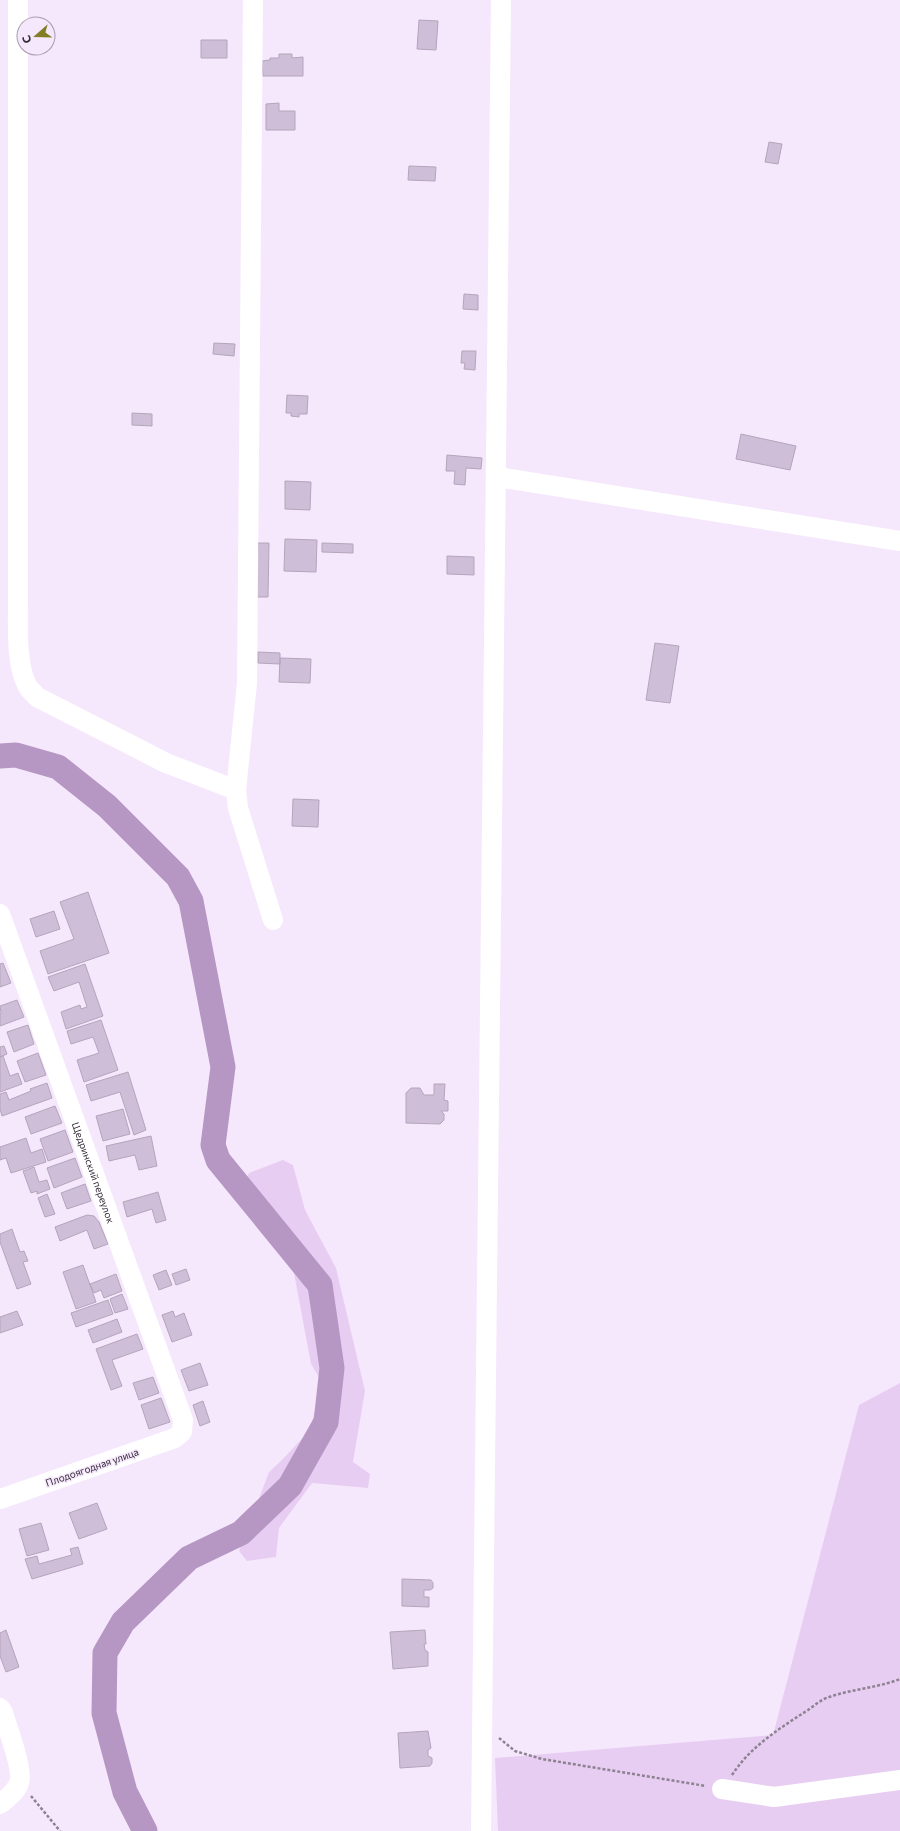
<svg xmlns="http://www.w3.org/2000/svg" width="900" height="1831" font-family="Commissioner,sans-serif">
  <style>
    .green { fill: #e8cdf3 }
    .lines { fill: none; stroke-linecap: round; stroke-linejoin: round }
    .river { stroke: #b696c3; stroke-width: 25 }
    .building { fill: #cfbed7; stroke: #b5a4bc }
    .path { stroke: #8c8291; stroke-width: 2.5; stroke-dasharray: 3 2; stroke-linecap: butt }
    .minor { stroke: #fff; stroke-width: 20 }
    .labels { text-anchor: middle; stroke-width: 3; stroke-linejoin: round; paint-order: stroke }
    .street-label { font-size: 10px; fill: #322b35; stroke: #f6e8fc }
  </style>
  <rect width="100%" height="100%" fill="#f6e8fc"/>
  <!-- green -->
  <path class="green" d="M283,1160l10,5 12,45 31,58 29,123 -12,71 17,12 -2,14 -56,-5 -33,45 -3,29 -29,4 -8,-10 30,-79 12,-11 29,-31 12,-48 -11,-18 -17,-91 -57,-74 12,-26z
    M900,1383v448h-402l-3,-73 278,-23 86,-330z"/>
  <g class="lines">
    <!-- river -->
    <path class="river" d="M0,756l16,-1 42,12 49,39 71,71 13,24 32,166 -10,78 5,15 102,125 12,83 -6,54 -36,64 -49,47 -52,25 -66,64 -18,31 -1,60 21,79 20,39"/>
  </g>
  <!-- building -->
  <path class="building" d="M419,20l19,1 -2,29 -19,-1z
    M201,40h26v18h-26z
    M279,54h13v4l11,-1v19h-40l-1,-15 8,-1v-2h9z
    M279,103v8h16v19h-29v-26z
    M769,142l13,2 -4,20 -13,-2z
    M409,166l27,1 -1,14 -27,-1z
    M464,294l14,1v15l-15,-1z
    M214,343l21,1 -1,12 -21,-2z
    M462,351h14l-1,19 -11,-1 1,-6h-4z
    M287,395l21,1 -1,18h-8v3l-8,-1v-3h-5z
    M132,413l20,1v12l-20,-1z
    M741,434l55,12 -6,24 -54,-11z
    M447,455l35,3 -1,11 -15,-1 -1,17 -11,-1 1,-13h-9z
    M285,481l26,1 -1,28 -25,-1z
    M285,539l32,1 -1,32 -32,-1z
    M258,543h11l-1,54h-12z
    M322,543l31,1v9l-31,-1z
    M447,556l27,1v18l-27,-1z
    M655,643l24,3 -9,57 -24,-3z
    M258,652l22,1v11l-22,-1z
    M280,658l31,1 -1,24 -31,-1z
    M293,799l26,1 -1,27 -26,-1z
    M88,892l21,61 -61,21 -8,-23 34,-12 -14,-37z
    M54,911l6,18 -24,8 -6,-18z
    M3,963l8,20 -11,4v-23z
    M85,964l18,52 -37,13 -5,-17 19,-7 1,4 6,-2 -8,-25 -25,9 -6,-14z
    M17,1000l7,17 -24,9v-12l1,-1 -1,-7z
    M101,1020l17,50 -34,12 -7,-22 22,-7 -6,-16 -22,7 -4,-13z
    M28,1025l6,19 -20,8 -7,-20z
    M4,1046l3,8 -7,3v-10z
    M38,1053l8,22 -21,7 -8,-21z
    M3,1056l7,20 8,-3 4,11 -22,8v-35z
    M128,1072l18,58 -12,5 -14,-43 -29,9 -5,-16z
    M47,1083l5,15 -50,18 -2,-7v-15l6,-2 3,8 22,-9 -1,-2z
    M434,1084h11l-1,16 4,1v10h-7l3,3v6l-4,4 -34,-1v-30l5,-5h9l4,7h10z
    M55,1106l7,17 -31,11 -6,-17z
    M123,1109l7,25 -27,7 -7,-25z
    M65,1130l8,22 -25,9 -8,-22z
    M151,1136l6,30 -18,4 -4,-15 -26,6 -3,-15z
    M26,1138l5,15 11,-4 4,13 -35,11 -5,-15 -6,2v-13z
    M75,1158l7,19 -28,11 -7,-20z
    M34,1167l5,15 8,-2 3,9 -13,5v-3l-6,2 -8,-22z
    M85,1184l6,17 -24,8 -6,-16z
    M158,1192l8,28 -10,3 -4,-14 -25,8 -4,-15z
    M47,1194l8,20 -10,3 -7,-19z
    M87,1215l7,1 5,6 9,22 -14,5 -7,-19 -27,11 -5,-14z
    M12,1229l8,23 4,-1 4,10 -5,1 8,22 -14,5 -17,-47v-8z
    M83,1265l13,37 -20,7 -13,-37z
    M186,1269l4,11 -14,5 -4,-11z
    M166,1270l6,15 -13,5 -6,-15z
    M116,1274l6,17 -18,7 -3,-8 -7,3 -4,-9z
    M122,1294l6,15 -13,4 -5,-14z
    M108,1300l5,14 -37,13 -5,-14z
    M17,1311l6,14 -23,8v-16z
    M173,1311l2,6 9,-4 8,22 -20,7 -10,-27z
    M117,1319l5,13 -29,11 -5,-13z
    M137,1334l6,15 -31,11 10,26 -11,4 -15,-41z
    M200,1363l8,22 -19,6 -8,-21z
    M153,1377l6,16 -20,7 -6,-17z
    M161,1398l9,24 -21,7 -8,-24z
    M203,1401l7,21 -10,4 -7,-21z
    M97,1503l10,26 -28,10 -10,-26z
    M41,1523l8,27 -22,6 -8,-27z
    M78,1547l5,17 -51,15 -7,-20 12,-3 2,8 33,-9 -2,-6z
    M402,1579l29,1 2,3v5l-3,2h-6v7h5v10l-27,-1z
    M6,1630l13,37 -13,5 -6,-16v-23z
    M425,1630l1,14h-2l1,6 3,2v14l-35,3 -3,-37z
    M428,1731l3,17 -3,2v6l4,2v5l-2,3 -30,2 -2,-35z"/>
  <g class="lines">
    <!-- path -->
    <path class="path" d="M499,1738l16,13 27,8 164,27
      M732,1775c18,-28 48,-47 76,-65 7,-5 14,-11 21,-13 23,-8 48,-9 71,-18
      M31,1796l29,35"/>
    <!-- minor -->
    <g class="minor">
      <path d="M18,0v602c0,24 -2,63 9,83 2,5 7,8 10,12l129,66 70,27"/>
      <path d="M253,0l-6,683 -11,107 2,18 35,112"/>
      <path d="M497,477l403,64"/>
      <path id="s1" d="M0,914l183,506 -1,12 -7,6 -175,61"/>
      <path d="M0,1708l3,5c4,13 21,59 16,70 -3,9 -12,15 -19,21"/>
      <path d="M722,1789l52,8 126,-17"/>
      <path d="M481,1831l20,-1831"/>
    </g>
  </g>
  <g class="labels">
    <!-- street labels -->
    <g class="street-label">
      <text dy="4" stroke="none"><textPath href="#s1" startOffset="275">Щедринский переулок</textPath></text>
      <text transform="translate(92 1467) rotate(-19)" y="4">Плодоягодная улица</text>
    </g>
  </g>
  <!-- north arrow -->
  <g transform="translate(36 36) rotate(250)"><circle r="19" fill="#f6e8fc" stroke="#a89cac"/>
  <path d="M0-3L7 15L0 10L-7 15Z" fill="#837e25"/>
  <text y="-6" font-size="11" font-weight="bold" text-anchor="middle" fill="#322b35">С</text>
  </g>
</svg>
